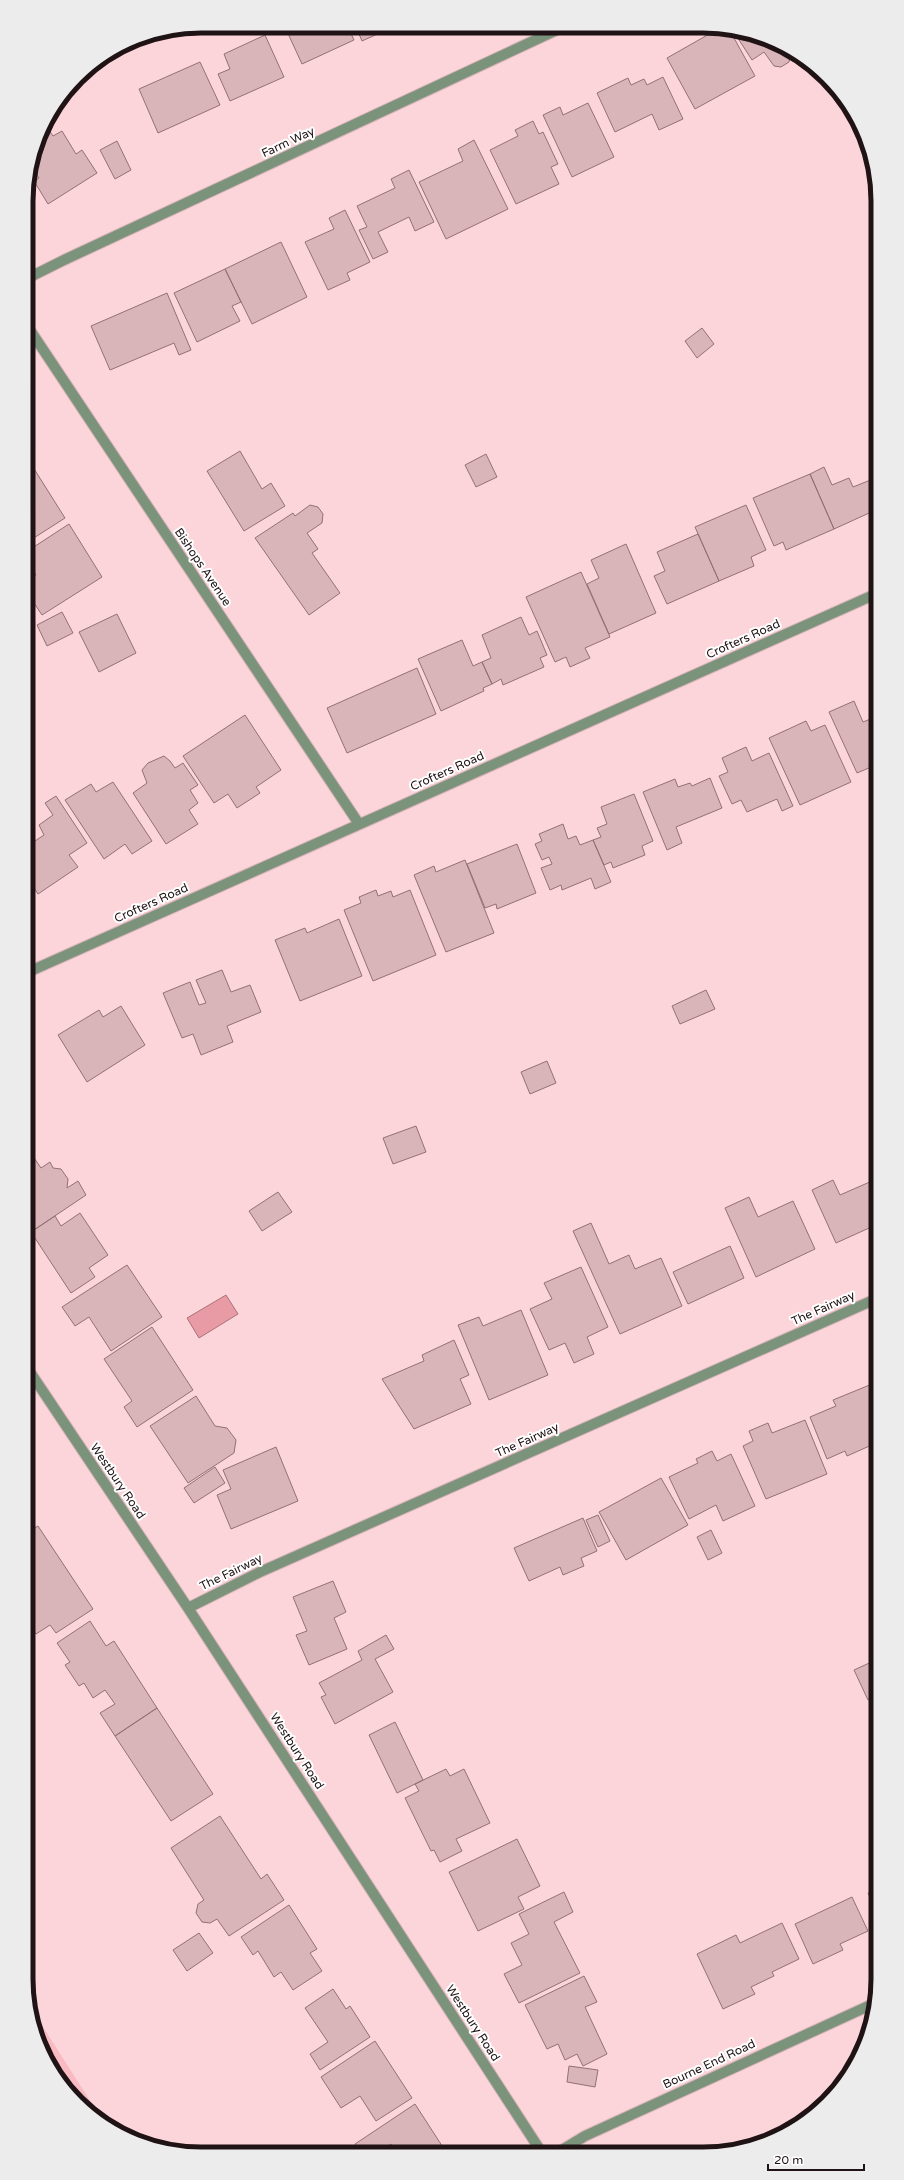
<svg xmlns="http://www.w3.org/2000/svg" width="904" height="2180" font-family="'Varela Round',sans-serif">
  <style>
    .green { fill: #f9bac2 }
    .water { fill: #e89aa5; stroke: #ac727a }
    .building { fill: #d9b4b8; stroke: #927175 }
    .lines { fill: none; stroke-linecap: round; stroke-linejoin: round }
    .street-casing { stroke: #d4b2b6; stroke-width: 12 }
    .street { stroke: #7b927b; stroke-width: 10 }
    .labels { text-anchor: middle; stroke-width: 4; stroke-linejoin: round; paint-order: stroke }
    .street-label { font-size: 12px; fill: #201315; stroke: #fff }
    .rim { fill: none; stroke: #201315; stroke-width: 5 }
  </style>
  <rect width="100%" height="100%" fill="#fbd5d9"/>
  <!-- green -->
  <path class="green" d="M29,2005l74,116c-8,-5 -18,-11 -25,-18 -26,-23 -44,-65 -49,-98z"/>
  <!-- water -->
  <path class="water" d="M226,1295l12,19 -39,24 -12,-20z"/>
  <!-- building -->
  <path class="building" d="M285,27h63l6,13 -52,24z
    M356,27h37l-31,14z
    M718,29h11l26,47 -60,33 -28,-51z
    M732,29h5l44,15 10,7 -2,11 -8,5 -7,-1 -10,-14 -12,8z
    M265,35l19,42 -54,24 -12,-27 12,-5 -6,-15z
    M200,62l20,43 -62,28 -19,-44z
    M663,77l20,42 -24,11 -7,-16 -37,18 -18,-39 31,-15 3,7 13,-6 3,6z
    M588,103l26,54 -42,20 -29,-62 17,-8 3,8z
    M533,121l6,13 4,-2 15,32 -7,3 8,17 -43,20 -26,-54 28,-14 -3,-6z
    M44,123l9,13 9,-5 14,23 6,-4 15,23 -49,31 -14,-23 5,-3 -7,-10z
    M474,140l34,69 -62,30 -27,-57 44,-21 -5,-12z
    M117,141l14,29 -16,9 -15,-29z
    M409,170l25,52 -19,9 -6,-14 -31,15 10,20 -15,7 -14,-29 8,-3 -10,-21 38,-18 -4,-9z
    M345,210l25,52 -23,11 3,7 -22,10 -23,-48 29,-13 -5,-11z
    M281,242l26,55 -55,27 -27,-55z
    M225,269l16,33 -9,4 8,15 -43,21 -23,-49z
    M167,293l24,57 -12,5 -5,-12 -64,27 -19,-44z
    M702,328l12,16 -17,14 -12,-17z
    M240,451l22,38 9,-6 14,23 -41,25 -37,-60z
    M486,454l11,23 -21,10 -11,-22z
    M31,464l34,54 -39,25v-76z
    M824,467l8,18 17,-7 4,9 20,-8 5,12v18l-44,20 -24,-55z
    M810,474l24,55 -48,21 -3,-8 -9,4 -21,-48z
    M310,505l8,2 5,7 -1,9 -15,10 11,16 -6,4 28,40 -31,22 -54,-77 38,-25 2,3z
    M746,505l20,45 -15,7 3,9 -35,15 -24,-54z
    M69,524l33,53 -60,38 -16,-24v-10l10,-6 -10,-14v-9z
    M698,534l21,47 -52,23 -13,-28 11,-5 -8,-19z
    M626,544l30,69 -47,21 -22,-50 12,-6 -8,-18z
    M581,572l29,65 -25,11 5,10 -20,9 -4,-10 -11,5 -29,-65z
    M62,612l11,21 -26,13 -10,-21z
    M117,614l19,39 -37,19 -20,-40z
    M521,617l8,18 8,-4 10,24 -7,3 4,9 -41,18 -2,-6 -9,5 -10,-22 9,-4 -9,-23z
    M462,640l11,26 9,-4 10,22 -9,4 1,3 -43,20 -23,-52z
    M417,668l19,46 -89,39 -20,-45z
    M854,701l9,21 15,-6v53l-2,-4 -19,8 -28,-61z
    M245,715l36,55 -25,17 4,6 -23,15 -9,-14 -14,9 -31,-47z
    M806,721l5,10 14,-6 26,57 -51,23 -31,-67z
    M746,747l6,14 17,-8 24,53 -11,5 -5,-12 -30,13 -6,-12 -9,4 -13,-28 9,-4 -6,-14z
    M164,756l6,5 5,7 8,-5 15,22 -8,5 8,13 -9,7 9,14 -32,20 -33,-51 14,-10 -5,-13 6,-7z
    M710,778l12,30 -46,19 6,16 -15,7 -24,-58 32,-13 3,8 12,-4 2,3z
    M113,782l39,59 -20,13 -7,-10 -21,15 -39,-59 26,-16 5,8z
    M634,794l19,47 -11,5 3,9 -32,13 -2,-6 -7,3 -11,-25 8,-3 -4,-9 10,-4 -6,-17z
    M56,796l31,47 -18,12 9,12 -40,27 -12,-18v-29l18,-12 -5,-10 14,-10 -8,-12z
    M563,824l5,15 8,-3 4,9 13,-5 18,42 -16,7 -4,-11 -29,12 -1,-5 -11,5 -9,-22 11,-4 -3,-7 -7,3 -7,-16 7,-3 -3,-7z
    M517,844l19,49 -39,16 -1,-5 -11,4 -18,-44z
    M465,860l29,73 -48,19 -32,-77 20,-9 2,6z
    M376,890l2,6 13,-5 2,6 17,-7 26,65 -63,26 -29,-71 17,-7 -2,-6z
    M339,919l23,57 -62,25 -25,-61 30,-12 2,5z
    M222,970l9,22 19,-7 11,27 -34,14 6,16 -32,13 -8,-21 -11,4 -19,-45 27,-11 9,23 7,-2 -10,-23z
    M706,990l9,19 -35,15 -8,-18z
    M121,1006l24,39 -58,37 -29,-47 41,-25 4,7z
    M547,1061l9,22 -26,11 -9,-22z
    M416,1126l10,26 -33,12 -10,-26z
    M30,1152l11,16 9,-6 3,6 8,1 7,10 -1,9 11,-7 8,14 -55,37 -5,-7v-70z
    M878,1178v16l-6,-13z
    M833,1180l7,15 32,-14 6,13v30l-42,19 -24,-53z
    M278,1192l14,20 -30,19 -13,-20z
    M749,1197l9,20 35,-16 22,48 -59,28 -31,-69z
    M80,1213l28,42 -19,13 6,9 -24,16 -40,-61 24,-16 6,10z
    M591,1223l18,41 20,-9 6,14 26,-11 21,48 -62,28 -47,-103z
    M730,1246l14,32 -56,26 -15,-32z
    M127,1265l35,52 -51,34 -22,-34 -14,9 -13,-19z
    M581,1267l27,60 -21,10 7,17 -20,9 -9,-20 -16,7 -19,-41 22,-10 -8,-16z
    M521,1310l27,65 -59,25 -31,-75 21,-8 4,9z
    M152,1327l41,63 -56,37 -13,-20 8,-6 -28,-42z
    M454,1340l15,35 -9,4 11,25 -57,25 -32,-50 42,-18 -2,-6z
    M878,1383v9l-4,-8z
    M872,1384l6,14v40l-6,2 2,4 -27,12 -2,-5 -18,8 -17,-42 26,-11 -3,-6z
    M196,1396l19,30 12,2 9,12 -2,13 -46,30 -38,-57z
    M805,1420l22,54 -61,25 -23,-53 10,-5 -4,-10 19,-8 4,10z
    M276,1447l22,54 -67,28 -14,-34 14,-6 -8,-19z
    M712,1451l5,10 14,-7 24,52 -32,15 -7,-16 -27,14 -20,-42 29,-14 -2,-4z
    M215,1467l10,16 -31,20 -10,-15z
    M661,1478l27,47 -62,35 -27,-48z
    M598,1515l12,26 -12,6 -12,-27z
    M583,1518l14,33 -16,7 3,8 -21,9 -3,-8 -31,14 -15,-33z
    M38,1526l55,83 -37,24 -6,-8 -14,9 -10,-15v-17l6,-4 -6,-10v-55z
    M711,1530l11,23 -14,7 -11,-23z
    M333,1581l13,31 -12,6 13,31 -38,16 -13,-30 11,-4 -14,-34z
    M90,1621l16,25 8,-5 43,67 -42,28 -15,-23 15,-9 -10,-14 -12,8 -9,-15 -5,3 -14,-21 5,-3 -13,-19z
    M386,1635l8,14 -19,10 18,33 -58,32 -14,-27 5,-2 -7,-12 43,-23 -4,-9z
    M878,1659v37l-10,4 -14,-30z
    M157,1708l56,86 -42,27 -56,-85z
    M395,1722l28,58 -26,13 -28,-58z
    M446,1769l4,7 14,-7 26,54 -34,16 6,12 -22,11 -6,-12 -3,1 -26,-53 14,-7 -4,-7z
    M220,1816l41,63 6,-5 17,26 -55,36 -12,-17 -7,4 -8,-1 -6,-9 2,-9 6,-4 -33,-52z
    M517,1839l23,47 -22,11 6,12 -46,22 -29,-59z
    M878,1889v25l-10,-21z
    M564,1892l9,20 -19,10 26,51 -61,30 -15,-29 18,-9 -11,-22 18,-9 -10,-20z
    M852,1897l16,34 -28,13 3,6 -30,14 -18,-40z
    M289,1905l28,44 -7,4 12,18 -29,19 -12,-18 -7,5 -16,-26 -5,4 -12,-18z
    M782,1923l17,36 -27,13 2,4 -23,11 4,7 -32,15 -26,-55 39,-19 4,8z
    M199,1933l14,20 -26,18 -14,-21z
    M584,1976l13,26 -12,5 22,47 -24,12 -6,-12 -12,6 -7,-16 -11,5 -22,-44z
    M333,1989l13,20 4,-3 20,31 -50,33 -10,-16 18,-12 -23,-34z
    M375,2041l37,57 -36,23 -16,-25 -19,12 -20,-31z
    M569,2066l29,4 -3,17 -28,-5z
    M415,2104l31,48h-50l-5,-8 -12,8h-19l-5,-8z
    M789,2126l2,4 -43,18 -12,2z"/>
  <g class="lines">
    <defs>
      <path id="street" d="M26,279l38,-19 497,-232
        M26,324l333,500
        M26,973l852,-380
        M26,1366l162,242 354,545
        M188,1608l72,-36 618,-274
        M557,2153l28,-17 290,-133"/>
    </defs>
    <!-- street casing -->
    <use href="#street" class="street-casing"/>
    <!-- street -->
    <use href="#street" class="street"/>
  </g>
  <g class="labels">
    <!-- street labels -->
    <g class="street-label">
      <text transform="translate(288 142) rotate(-25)" y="4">Farm Way</text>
      <text transform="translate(203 567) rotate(56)" y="4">Bishops Avenue</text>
      <text transform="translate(743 639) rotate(-24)" y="4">Crofters Road</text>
      <text transform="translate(447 771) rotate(-24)" y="4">Crofters Road</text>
      <text transform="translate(151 903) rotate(-24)" y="4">Crofters Road</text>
      <text transform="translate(823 1308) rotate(-24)" y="4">The Fairway</text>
      <text transform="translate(527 1440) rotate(-24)" y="4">The Fairway</text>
      <text transform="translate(118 1481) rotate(56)" y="4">Westbury Road</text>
      <text transform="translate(231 1572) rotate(-26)" y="4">The Fairway</text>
      <text transform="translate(297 1751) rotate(57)" y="4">Westbury Road</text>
      <text transform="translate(473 2023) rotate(57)" y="4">Westbury Road</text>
      <text transform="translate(709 2064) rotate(-25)" y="4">Bourne End Road</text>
    </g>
  </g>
  <!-- crop -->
  <path d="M0 0H904V2180H0ZM201 33H703A168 168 0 0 1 871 201V1979A168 168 0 0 1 703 2147H201A168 168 0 0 1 33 1979V201A168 168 0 0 1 201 33Z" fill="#edecec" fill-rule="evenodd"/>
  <path class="rim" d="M201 33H703A168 168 0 0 1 871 201V1979A168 168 0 0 1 703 2147H201A168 168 0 0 1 33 1979V201A168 168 0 0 1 201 33Z"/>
  <!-- scale -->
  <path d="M768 2164v6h96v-6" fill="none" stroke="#201315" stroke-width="2"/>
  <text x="774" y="2164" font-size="12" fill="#201315" stroke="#ffffff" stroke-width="3" paint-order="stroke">20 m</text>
</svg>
